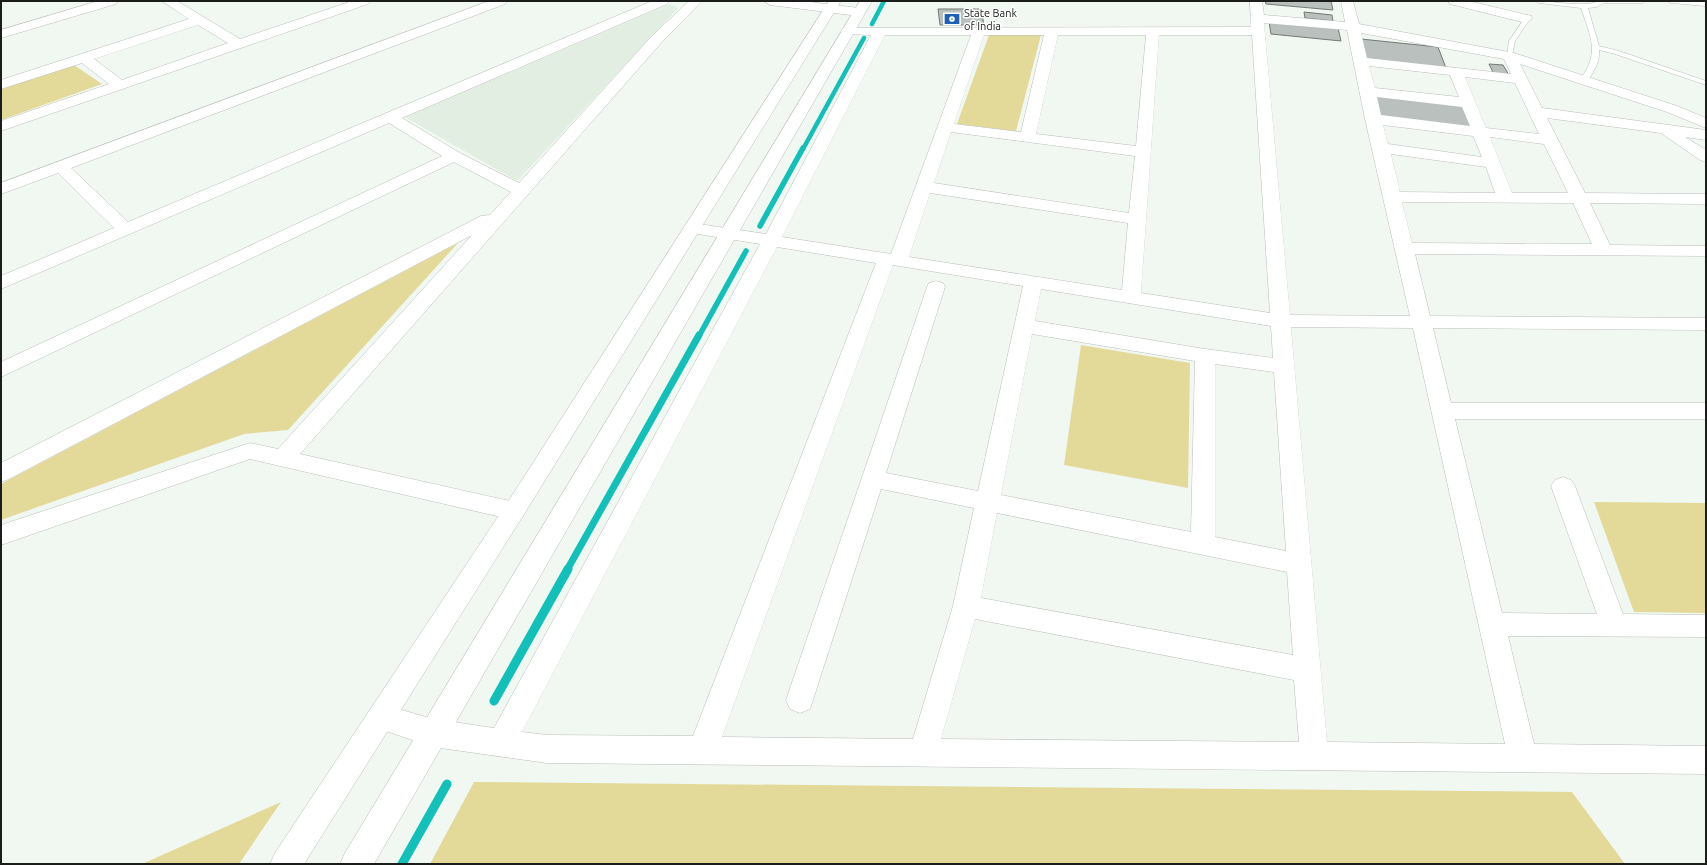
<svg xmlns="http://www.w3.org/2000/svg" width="1707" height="865" font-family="Ubuntu,sans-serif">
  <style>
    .built { fill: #e2eee2 }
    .green { fill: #e3da9a }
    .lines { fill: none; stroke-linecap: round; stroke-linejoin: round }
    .stream-far3 { stroke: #11c0b8; stroke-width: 4.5 }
    .stream-far2 { stroke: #11c0b8; stroke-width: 5.5 }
    .stream-far1 { stroke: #11c0b8; stroke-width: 7 }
    .stream { stroke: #11c0b8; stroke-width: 9 }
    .building { fill: #b9c0bd; stroke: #737a76 }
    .lane-casing { stroke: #babfba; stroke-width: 1 }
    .street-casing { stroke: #babfba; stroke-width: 1 }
    .secondary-casing { stroke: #babfba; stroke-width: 1 }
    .lane { fill: #fff; fill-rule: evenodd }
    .street { fill: #fff; fill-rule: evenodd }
    .secondary { fill: #fff; fill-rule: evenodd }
    .labels { text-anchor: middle; stroke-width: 3; stroke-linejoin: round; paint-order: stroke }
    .far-poi-label { font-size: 11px; fill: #1b1d1b; stroke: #fff; text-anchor: start }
  </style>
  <rect width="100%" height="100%" fill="#f1f7f1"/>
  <!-- built -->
  <path class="built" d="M670,4l8,4 -161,173 -112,-64z"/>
  <!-- green -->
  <path class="green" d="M989,35h52l-25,96 -59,-7z
    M74,65l28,19 -101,36v-31z
    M458,243l-170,187 -44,4 -243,86v-36z
    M1081,345l109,18 -2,125 -124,-23z
    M1594,502l111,1 1,110 -72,-1z
    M474,782l1098,10 53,72h-1195z
    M281,802l-42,62h-97z"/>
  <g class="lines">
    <!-- stream-far3 -->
    <path class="stream-far3" d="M872,24l12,-23
      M803,149l61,-111"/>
    <!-- stream-far2 -->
    <path class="stream-far2" d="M760,226l43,-78
      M699,336l47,-85"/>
    <!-- stream-far1 -->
    <path class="stream-far1" d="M567,570l132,-235"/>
    <!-- stream -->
    <path class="stream" d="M494,701l74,-132
      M402,864l45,-80"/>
  </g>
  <!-- building -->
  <path class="building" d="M1265,1h66l2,9 -67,-6z
    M938,9h43l3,16h-44z
    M1304,12l28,3 1,6 -28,-3z
    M1269,22l69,6 3,13 -70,-7z
    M1361,39l77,8 8,21 -80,-9z
    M1489,64l14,1 6,10 -15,-1z
    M1373,94l90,10 9,23 -93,-11z"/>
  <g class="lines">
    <defs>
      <path id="lane" d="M1536,1c13,0 53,7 61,0h48l-3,2h-39l-6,4 -9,1 11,38 20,5 87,30v4l-91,-31 -16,-4c1,13 -5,21 -12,32h-6l-1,-2c20,-28 11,-42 1,-72l-42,-5z
        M1668,1l38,1v4l-35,-3z
        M1527,15l5,1 -17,25 -3,15 -5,1 2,-16z"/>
      <path id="street" d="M98,1h20l-2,3 -115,34v-8z
        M162,1h15l63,38 112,-38h18l-2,3 -367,127v-10l108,-37 -27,-21 -81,26v-9l188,-61zM198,25l30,18 -106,37 -28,-21z
        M489,1h18l-2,3 -434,164 57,54 524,-221h17l-2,3 -265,114 58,35 59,30 132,-146 38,-36h13l-41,42 -361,411 214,48 8,2 4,7 -4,7 -8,2 -264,-61 -249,86v-20l249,-82 28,6 194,-214 -463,244 -8,3v-19l480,-247 9,-1 21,-23 -57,-30 -453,215v-15l441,-206 -53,-33 -388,166v-13l113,-48 -56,-55 -57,21v-11z
        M764,1h37l58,7 6,4 -6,4 -89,-11z
        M1250,1h12l2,14 81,7 -4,-21h12l6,23 155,29 163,53 29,12v10l-39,-16 -147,-48 22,44 164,22v10l-21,-3 21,13v12l-6,-2 -39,-27 -114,-15 38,75 121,1v10l-116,-1 20,42 96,1v10l-291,-2 15,62 276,2v12l-273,-2 18,75h255v16h-251l47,194 95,1 -46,-128 4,-6 8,-3 8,3 4,6 48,128 83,1v22l-198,-1 26,108 172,2v28l-1159,-11 -114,-16 -62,-21 -4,-9 4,-9 10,-4 52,15 61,9 266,-484 -68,-11 -6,-1 -3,-4 3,-4 6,-1 74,11 105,-199 -28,-1 -2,-3 2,-3 408,-1zM1264,23l83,7 18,89 45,197 -120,-1zM1361,33l143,26 7,15 -144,-16zM885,35h86l-80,219 -109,-17zM984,35h60l-23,97 -67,-8zM1058,35h88l-10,111 -100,-12zM1159,35h93l18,278 -129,-20zM1369,66l81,9 9,22 -84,-9zM1465,77l50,6 24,51 -53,-6zM1377,97l85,10 8,19 -89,-11zM1383,125l90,11 9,21 -94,-13zM951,132l184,24 -6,57 -195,-30zM1490,137l54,7 24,49h-56zM1391,154l95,13 9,26 -95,-1zM930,193l198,30 -6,67 -213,-33zM1402,202l171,1 19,41 -180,-1zM777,247l99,16 -183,473 -146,-1 -25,-3zM893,265l130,21 -45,205 -92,-18 59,-186 -2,-4 -7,-2 -7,2 -2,4 -141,413 4,9 10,4 10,-4 71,-220 93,19 -21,98 -40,133 -191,-2zM1041,289l230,37 2,32 -68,-9 -170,-28zM1291,327l122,1 92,416 -178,-2zM1032,334l163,27 -4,171 -190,-37zM1215,364l59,8 12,179 -71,-14zM997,513l290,59 6,83 -312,-57zM975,619l319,61 5,62 -358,-3z
        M1448,1h21l62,15 1,3 -6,4 -76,-19z"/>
      <path id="secondary" d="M829,1h12l-310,502 -227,361h-34l5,-11 240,-362z
        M860,1h12l-498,863h-34l5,-11z"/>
    </defs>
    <!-- lane casing -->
    <use href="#lane" class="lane-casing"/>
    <!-- street casing -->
    <use href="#street" class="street-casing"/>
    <!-- secondary casing -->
    <use href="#secondary" class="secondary-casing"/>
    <!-- lane -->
    <use href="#lane" class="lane"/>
    <!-- street -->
    <use href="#street" class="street"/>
    <!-- secondary -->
    <use href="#secondary" class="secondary"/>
  </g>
  <!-- icons -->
  <defs>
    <symbol id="bank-bare" viewBox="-9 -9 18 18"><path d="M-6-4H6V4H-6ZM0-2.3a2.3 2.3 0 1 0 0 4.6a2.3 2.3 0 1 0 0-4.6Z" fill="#1f62b3" stroke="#fff" stroke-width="2.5" paint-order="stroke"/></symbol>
  </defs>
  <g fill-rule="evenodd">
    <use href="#bank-bare" x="941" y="8" width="22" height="22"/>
  </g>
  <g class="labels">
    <!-- far-poi labels -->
    <g class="far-poi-label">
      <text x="964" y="17">State Bank<tspan x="964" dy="13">of India</tspan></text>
    </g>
  </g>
  <!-- border -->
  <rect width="1707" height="865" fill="none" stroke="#1b1d1b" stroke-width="4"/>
</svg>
